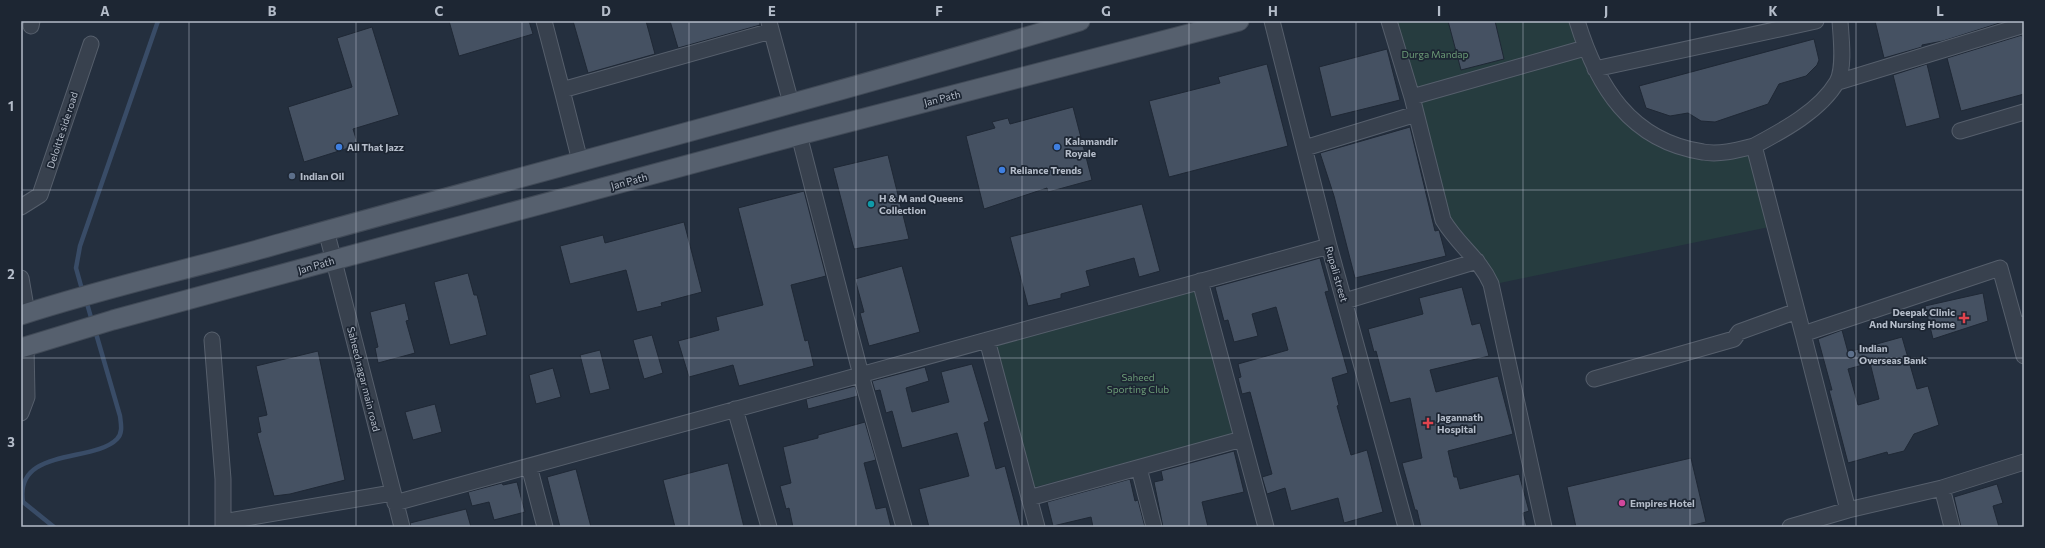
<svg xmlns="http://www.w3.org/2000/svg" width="2045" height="548" font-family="Commissioner,sans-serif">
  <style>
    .green { fill: #263c3f }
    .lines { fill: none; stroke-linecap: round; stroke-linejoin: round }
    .stream { stroke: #394c67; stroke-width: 4.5 }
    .building { fill: #455162; stroke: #1f2835; fill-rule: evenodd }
    .minor-casing { stroke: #565f6c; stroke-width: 17 }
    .major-casing { stroke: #414a57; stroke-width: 21 }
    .minor { stroke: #38414e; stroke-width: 15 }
    .major { stroke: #56606e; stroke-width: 19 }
    .grid { fill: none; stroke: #b4bcc9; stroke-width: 1; stroke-opacity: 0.55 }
    .shop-dot { fill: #3f7fe0; stroke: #1d2633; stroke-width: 1.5 }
    .service-dot { fill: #5c6f8a; stroke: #1d2633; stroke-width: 1.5 }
    .culture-dot { fill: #0f9aa8; stroke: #1d2633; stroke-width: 1.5 }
    .health-dot { fill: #e0444e; stroke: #1d2633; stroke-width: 1.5 }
    .hotel-dot { fill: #d1479c; stroke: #1d2633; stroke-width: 1.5 }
    .labels { text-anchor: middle; stroke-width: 3.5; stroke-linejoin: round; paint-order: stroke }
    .park-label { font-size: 10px; fill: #6b9a76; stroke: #1d2633 }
    .street-label { font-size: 10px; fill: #b4bcc9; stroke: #1d2633 }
    .poi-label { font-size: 10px; font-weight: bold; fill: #b4bcc9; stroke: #1d2633; text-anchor: start }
    .neatline { fill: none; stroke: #b4bcc9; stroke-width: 1.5 }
    .grid-label { font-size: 13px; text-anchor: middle; font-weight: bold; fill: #b4bcc9 }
  </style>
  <rect width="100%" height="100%" fill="#242f3e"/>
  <!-- green -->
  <path class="green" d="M1392,21h183l7,25 -169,49z
    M1583,50l27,49 60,46 83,4 16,78 -274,57 -48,-65 -30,-119z
    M1195,291l38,143 -201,54 -36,-142z"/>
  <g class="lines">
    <!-- stream -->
    <path class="stream" d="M83,293l-7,-25 4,-22 78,-225
      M86,300l6,21
      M54,527l-31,-25c-9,-55 71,-39 94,-63 6,-6 4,-15 3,-23l-25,-86"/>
  </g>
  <!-- building -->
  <path class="building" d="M449,21h80l4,13 -74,22z
    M573,21h73l9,33 -67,19z
    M670,21h90v4l-82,23z
    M1448,21h47l9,38 -43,11z
    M1875,21h131l-63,20 -21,4v2l-38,11z
    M372,27l27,88 -46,14 5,16 -54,17 -16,-55 64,-20 -15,-49z
    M2022,35l2,10v49l-63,17 -14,-53z
    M1814,39l5,21 -2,5 -11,11 -27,8 -11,20 -53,18 -14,-1 -13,-8 -18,3 -24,-8 -7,-22z
    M1387,49l13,51 -69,17 -12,-50z
    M1267,64l21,82 -119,31 -20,-76 71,-18 -2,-6z
    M1927,64l13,54 -34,9 -13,-52z
    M1073,107l19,73 -44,12 -1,-4 -63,21 -18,-73 29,-8 -3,-6 16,-4 2,6z
    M1410,127l25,104 4,-1 7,26 -91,22 -21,-82 -14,-43z
    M888,155l21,84 -55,10 -21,-81z
    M804,191l22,85 -35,9 14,56 3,-1 6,26 -75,20 -6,-21 -44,12 -11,-36 41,-11 -3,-13 47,-12 -25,-97z
    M1142,204l18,67 -21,6 -5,-19 -48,13 4,15 -29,8v4l-33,8 -18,-69z
    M684,222l18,70 -41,11 1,3 -25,6 -11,-42 -56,14 -10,-38 43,-11 2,8z
    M1320,258l9,33 -4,1 23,81 -16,5 7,27 -2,1 14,49 16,-5 16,62 -39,11 -6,-25 -47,13 -6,-23 -18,6 -5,-17 10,-3 -22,-82 -8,2 -4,-16 3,-1 -3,-13 50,-14 -12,-43 -24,7 6,22 -24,6 -6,-22 -4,1 -9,-34z
    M902,266l18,66 -51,14 -9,-33 4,-1 -9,-33z
    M468,273l6,22h3l10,40 -37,10 -16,-63z
    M1462,287l10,38 8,-2 9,33 -59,14 6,22 62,-16 15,58 -65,17 6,26h3l3,12 59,-15 10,37 -6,2 4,14h-106l-4,-17h-2l-13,-47 20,-5 -12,-60 -20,5 -14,-52 -2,1 -6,-23 55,-15 -4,-16z
    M1983,293l5,28 -55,18 -8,-33z
    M405,303l4,17 -3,1 9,32 -37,10 -3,-15 3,-1 -8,-35z
    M1842,330l6,22 54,-15 15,52 11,-3 11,39 -25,9 -10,17 -16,4 -1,-3 -39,11 -19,-73h3l-14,-51zM1870,363l9,36 -21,6 -10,-36z
    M652,335l11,38 -19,6 -11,-39z
    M600,350l10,39 -20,5 -10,-39z
    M318,351l27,129 -55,14 -16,2 -17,-63 4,-1 -3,-15 9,-2 -11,-49z
    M972,364l17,57 -5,2 12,46 9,-3 16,61h-92l-10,-38 50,-13 -12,-43 -55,15 -10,-37 -6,2 -6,-23 -5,1 -3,-10 53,-14 4,14 -23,7 6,24 37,-10 -8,-30z
    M553,368l8,29 -25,7 -7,-29z
    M855,386l3,10 -50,13 -2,-10z
    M435,404l7,28 -29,8 -8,-28z
    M865,422l11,38 -12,3 12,46 10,-2 5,20h-98l-4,-19 -3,1 -6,-23 11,-3 -8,-36 35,-9v-3z
    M1234,451l10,41 -42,10 6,25h-45l-9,-45 9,-2 -2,-9z
    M1691,458l15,64 -22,5h-108l-9,-40z
    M728,463l16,64h-69l-12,-47z
    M576,469l15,58h-31l-13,-50z
    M1130,479l5,22 3,-1 7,27h-52l-2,-10 -38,9 -6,-24z
    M517,482l8,30 -31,8 -5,-18 -17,4 -4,-14 34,-9 1,2z
    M1997,484l6,19 -10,3 6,21h-38l-7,-30z
    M466,509l5,18h-60l-1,-4z"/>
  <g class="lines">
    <defs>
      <path id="minor" d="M544,21l18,69 209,-59
        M1272,21l57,225 77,281
        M1389,21l23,76 31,123c15,25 37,39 48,64l53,243
        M1577,21c20,65 53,120 126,131 17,3 35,-2 51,-6
        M769,22l22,81
        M31,26l1,-5
        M1595,69l221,-48
        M1838,82l186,-57
        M562,90l18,71
        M1412,97l173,-49
        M1960,131l64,-19
        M799,135l62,240 43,152
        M1305,148l111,-34
        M21,207l19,-12 51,-151
        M326,230l76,297
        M21,278l6,35
        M1200,281l66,246
        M1345,301l132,-40
        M2024,324l-8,2 8,30
        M1803,334l-49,-188c28,-15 66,-35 83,-64 8,-14 4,-45 3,-61
        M212,340l11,139v48
        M987,340l50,187
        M1594,379l140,-40 5,-7 58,-21
        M735,409l34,118
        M21,413l6,-16 -1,-51
        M529,466l16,61
        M1139,468l15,59
        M1942,488l10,39
        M1029,498l213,-59
        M395,503l934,-257
        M1848,510l-45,-176 197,-66 16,58
        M223,522l169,-29
        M1790,527l58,-17 94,-22 82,-26"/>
      <path id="major" d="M21,315c86,-28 174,-47 261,-72 266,-74 533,-143 798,-222
        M21,348l92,-28 221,-60 465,-125 440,-114"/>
    </defs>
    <!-- minor casing -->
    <use href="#minor" class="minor-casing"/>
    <!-- major casing -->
    <use href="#major" class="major-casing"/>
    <!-- minor -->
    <use href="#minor" class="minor"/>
    <!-- major -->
    <use href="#major" class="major"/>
  </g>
  <!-- grid -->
  <path class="grid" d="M189,21v506M356,21v506M522,21v506M689,21v506M856,21v506M1022,21v506M1189,21v506M1356,21v506M1523,21v506M1690,21v506M1856,21v506M21,190h2003M21,358h2003"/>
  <!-- markers -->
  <g class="shop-dot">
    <circle cx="339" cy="147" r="4"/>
    <circle cx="1057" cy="147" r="4"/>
    <circle cx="1002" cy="170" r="4"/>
  </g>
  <g class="service-dot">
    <circle cx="292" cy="176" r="4"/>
    <circle cx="1851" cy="354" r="4"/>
  </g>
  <circle class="culture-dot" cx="871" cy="204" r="4"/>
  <g class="health-dot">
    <path d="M1962 312h4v4h4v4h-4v4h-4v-4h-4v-4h4z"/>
    <path d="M1426 417h4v4h4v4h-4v4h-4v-4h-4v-4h4z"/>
  </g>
  <circle class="hotel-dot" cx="1622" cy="503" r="4"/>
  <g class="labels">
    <!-- park labels -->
    <g class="park-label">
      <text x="1435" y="58">Durga Mandap</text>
      <text x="1138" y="381">Saheed<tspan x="1138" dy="12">Sporting Club</tspan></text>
    </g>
    <!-- street labels -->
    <g class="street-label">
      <text transform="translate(942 98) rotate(-14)" y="4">Jan Path</text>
      <text transform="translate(62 130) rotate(-72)" y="4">Deloitte side road</text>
      <text transform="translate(629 181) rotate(-15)" y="4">Jan Path</text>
      <text transform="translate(316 265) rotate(-16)" y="4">Jan Path</text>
      <text transform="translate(1337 274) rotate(74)" y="4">Rupali street</text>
      <text transform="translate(364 379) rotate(76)" y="4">Saheed nagar main road</text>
    </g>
    <!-- poi labels -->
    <g class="poi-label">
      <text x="1065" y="145">Kalamandir<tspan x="1065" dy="12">Royale</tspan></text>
      <text x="347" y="151">All That Jazz</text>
      <text x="1010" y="174">Reliance Trends</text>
      <text x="300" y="180">Indian Oil</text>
      <text x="879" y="202">H &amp; M and Queens<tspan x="879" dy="12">Collection</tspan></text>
      <text x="1955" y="316" text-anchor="end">Deepak Clinic<tspan x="1955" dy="12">And Nursing Home</tspan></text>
      <text x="1859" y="352">Indian<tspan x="1859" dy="12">Overseas Bank</tspan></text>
      <text x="1437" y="421">Jagannath<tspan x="1437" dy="12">Hospital</tspan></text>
      <text x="1630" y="507">Empires Hotel</text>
    </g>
  </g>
  <!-- border -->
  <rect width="2045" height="548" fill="none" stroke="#1d2633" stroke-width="44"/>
  <rect x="22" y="22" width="2001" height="504" class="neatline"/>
  <g class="grid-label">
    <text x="105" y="16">A</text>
    <text x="272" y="16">B</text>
    <text x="439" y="16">C</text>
    <text x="606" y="16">D</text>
    <text x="772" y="16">E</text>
    <text x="939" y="16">F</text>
    <text x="1106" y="16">G</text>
    <text x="1273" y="16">H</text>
    <text x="1439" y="16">I</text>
    <text x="1606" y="16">J</text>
    <text x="1773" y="16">K</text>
    <text x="1940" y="16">L</text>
    <text x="11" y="111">1</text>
    <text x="11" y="279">2</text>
    <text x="11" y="447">3</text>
  </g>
</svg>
